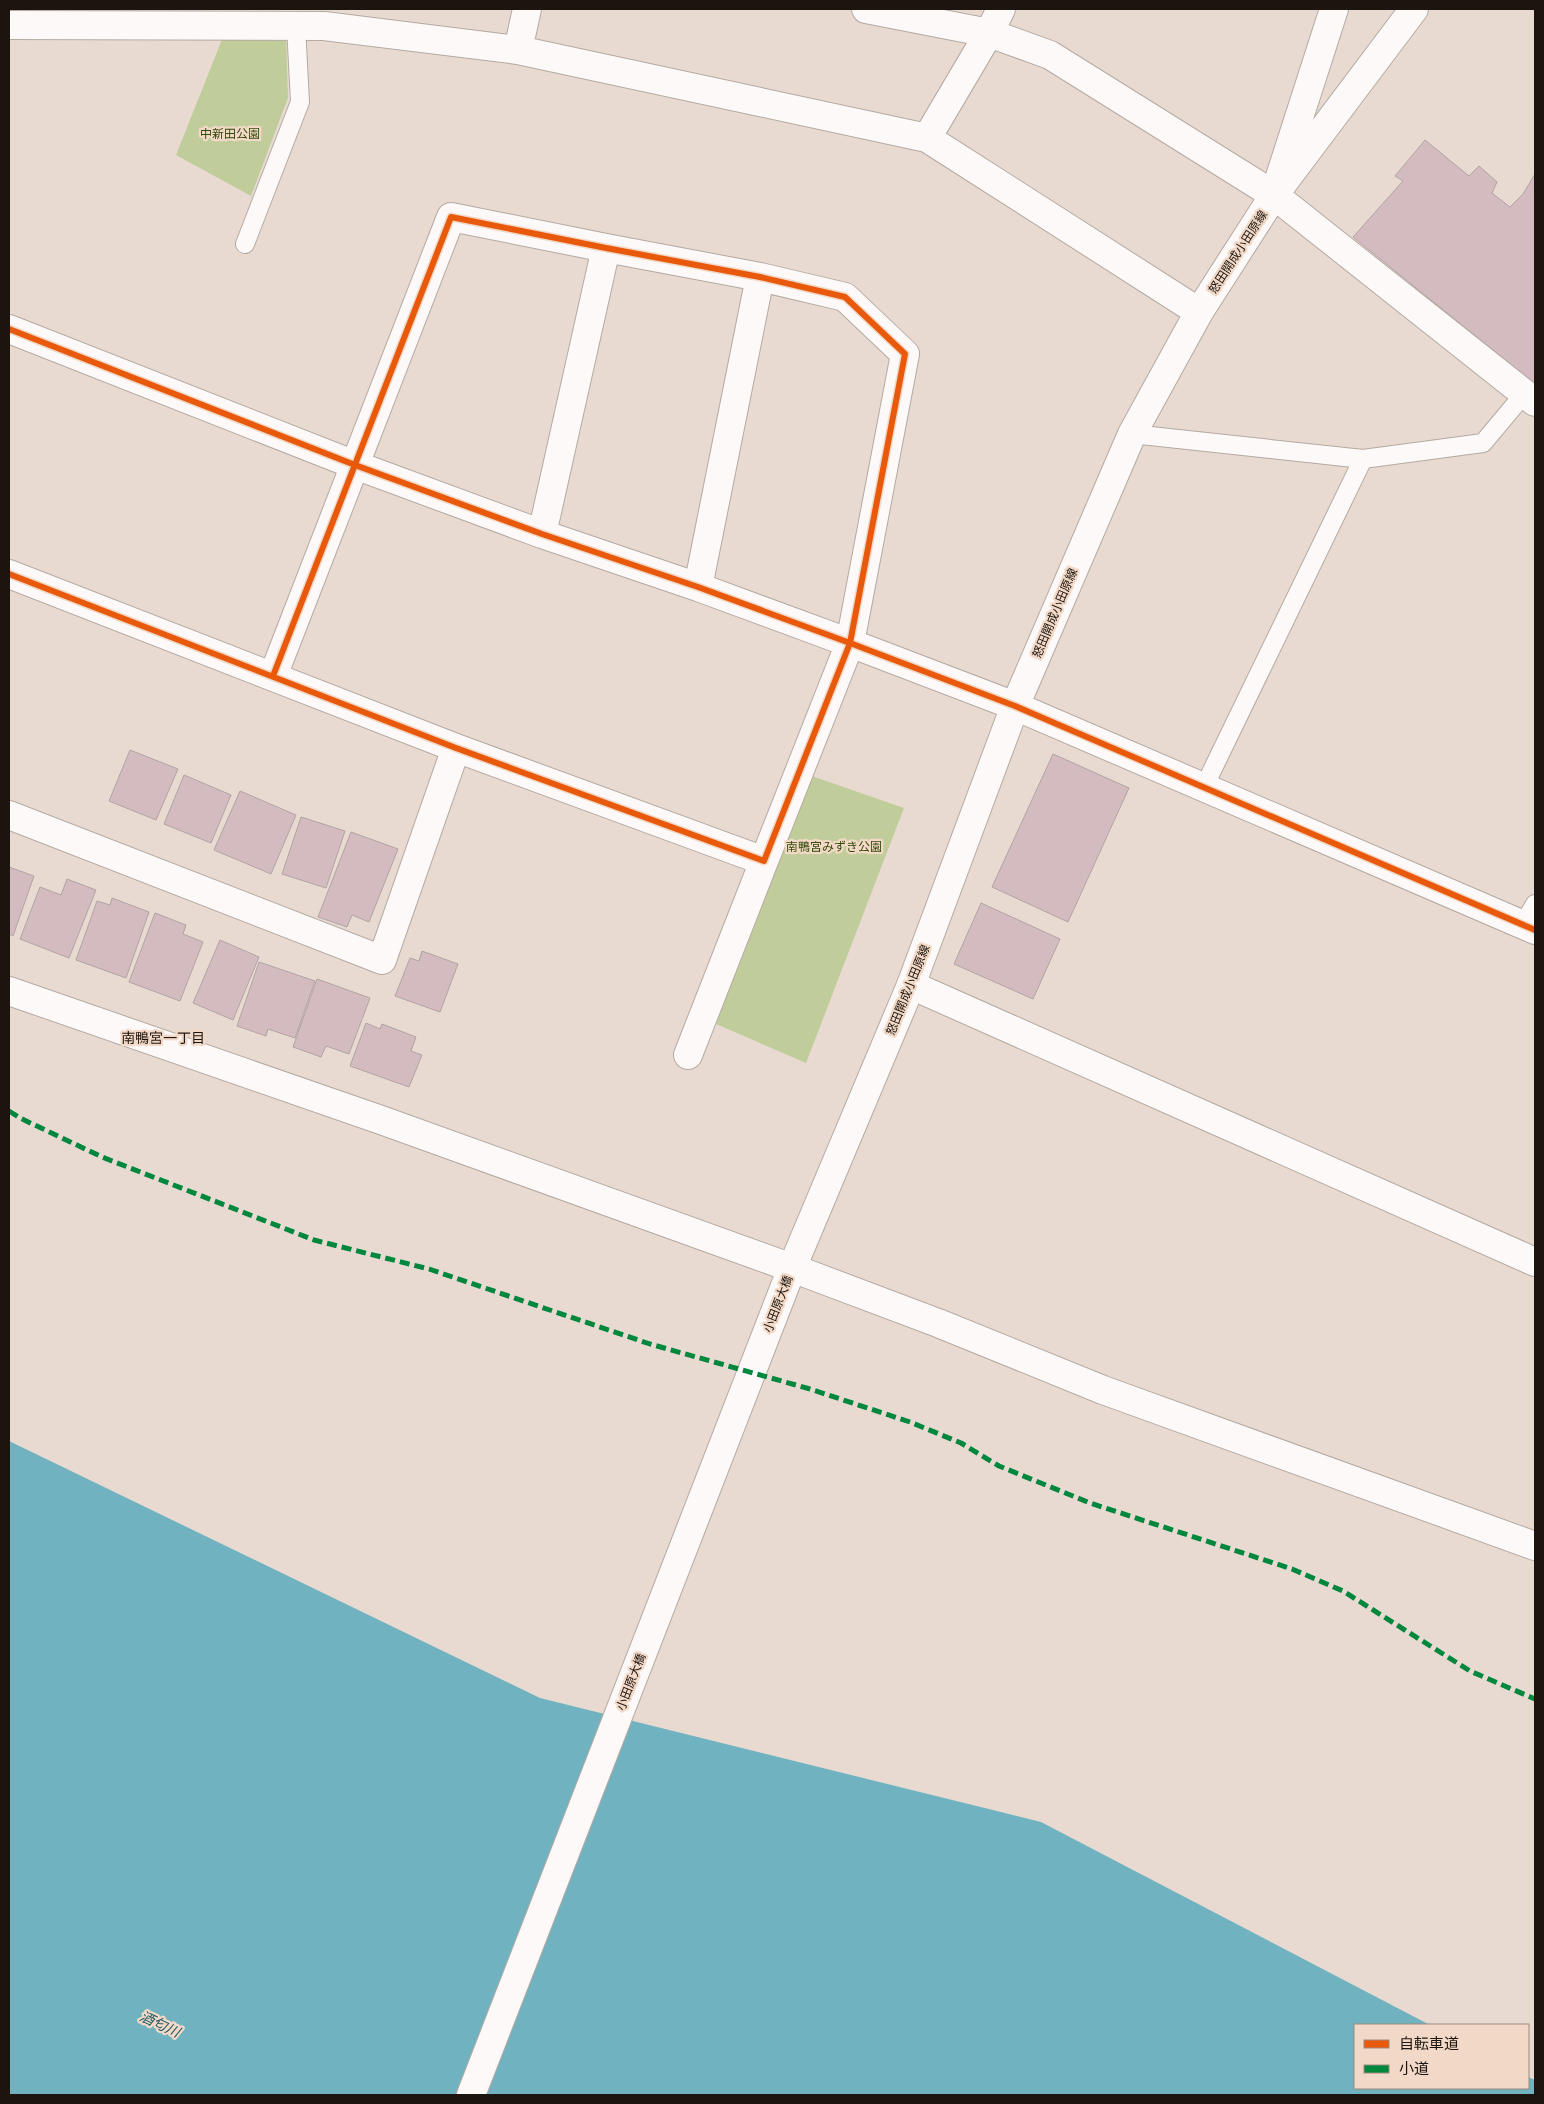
<svg xmlns="http://www.w3.org/2000/svg" width="1544" height="2104" font-family="Rubik,'Noto Sans JP',sans-serif">
  <style>
    .green { fill: #c0cd9b }
    .water { fill: #70b2c0 }
    .building { fill: #d3bbc0; stroke: #b0a4a3 }
    .lines { fill: none; stroke-linecap: round; stroke-linejoin: round }
    .service-casing { stroke: #b4aaa2; stroke-width: 20 }
    .minor-casing { stroke: #b4aaa2; stroke-width: 30 }
    .secondary-casing { stroke: #b4aaa2; stroke-width: 30 }
    .service { stroke: #fcf9f8; stroke-width: 18 }
    .minor { stroke: #fcf9f8; stroke-width: 28 }
    .secondary { stroke: #fcf9f8; stroke-width: 28 }
    .quiet { stroke: #00873e; stroke-width: 5; stroke-dasharray: 10 5; stroke-linecap: butt }
    .cycleway-casing { stroke: #f2d9c7; stroke-width: 9 }
    .cycleway { stroke: #e8590c; stroke-width: 6 }
    .labels { text-anchor: middle; stroke-width: 4.5; stroke-linejoin: round; paint-order: stroke }
    .park-label { font-size: 12px; fill: #344a09; stroke: #f2d9c7 }
    .street-label { font-size: 12px; fill: #1c140e; stroke: #f2d9c7 }
    .neighbourhood-label { font-size: 14px; fill: #1c140e; stroke: #f2d9c7 }
    .water-label { font-size: 14px; font-style: italic; fill: #205864; stroke: #f2d9c7 }
  </style>
  <rect width="100%" height="100%" fill="#e8dad1"/>
  <!-- green -->
  <path class="green" d="M223,37h63l2,61 -37,98 -75,-41z
    M806,774l98,34 -98,255 -90,-39z"/>
  <!-- water -->
  <path class="water" d="M9,1441l531,257 501,124 389,203h-75v63h173v-11l7,3v15h-1526z"/>
  <!-- building -->
  <path class="building" d="M1425,140l44,36 10,-10 18,16 -5,11 18,14 13,-13 12,-20v210l-182,-147 50,-56 -8,-5z
    M130,750l48,19 -22,51 -47,-19z
    M1053,754l76,34 -61,134 -76,-35z
    M184,775l47,20 -20,48 -47,-19z
    M240,791l56,24 -25,59 -57,-24z
    M301,817l44,14 -19,57 -44,-14z
    M351,832l47,17 -29,73 -17,-7 -5,12 -29,-10z
    M9,867l25,9 -21,60 -4,-2z
    M67,879l29,11 -27,68 -49,-19 20,-52 21,8z
    M112,898l37,14 -23,66 -50,-18 21,-59 13,4z
    M981,903l79,36 -27,60 -79,-35z
    M155,913l31,12 -3,9 20,8 -23,59 -51,-19z
    M220,940l39,17 -26,63 -40,-17z
    M422,951l36,13 -18,48 -45,-16 15,-38 9,3z
    M259,962l56,19 -20,57 -27,-9 -2,7 -29,-10z
    M317,979l53,19 -21,56 -23,-8 -5,11 -28,-10z
    M366,1023l14,6 2,-5 34,13 -5,14 11,4 -13,32 -59,-21z"/>
  <g class="lines">
    <defs>
      <path id="service" d="M245,244l55,-142 -4,-76
        M1132,434l231,25 120,-16 41,-49
        M1204,787l159,-328
        M1523,925l12,-21"/>
      <path id="minor" d="M866,9l123,24 61,22 224,140 261,207
        M9,25l315,1 194,24 409,88 272,174
        M518,50l9,-41
        M927,138l62,-105 12,-24
        M1276,189l58,-180
        M9,329l346,136 187,69 156,53 152,56 55,-289 -60,-57 -85,-20 -154,-29 -155,-31 -178,459
        M542,534l64,-286
        M9,574l447,174 308,113 86,-218 165,63 520,224
        M698,587l62,-310
        M9,815l373,145 74,-212
        M911,985l624,277
        M9,991l372,129 411,148 146,55 165,67 432,156
        M688,1055l76,-194"/>
      <path id="secondary" d="M471,2095l321,-827 119,-283 104,-279 117,-272 67,-122 75,-117 140,-186"/>
    </defs>
    <!-- service casing -->
    <use href="#service" class="service-casing"/>
    <!-- minor casing -->
    <use href="#minor" class="minor-casing"/>
    <!-- secondary casing -->
    <use href="#secondary" class="secondary-casing"/>
    <!-- service -->
    <use href="#service" class="service"/>
    <!-- minor -->
    <use href="#minor" class="minor"/>
    <!-- secondary -->
    <use href="#secondary" class="secondary"/>
    <!-- quiet -->
    <path class="quiet" d="M9,1111l11,7 82,39 212,83 115,29 221,75 160,45 100,33 51,21 38,23 91,37 202,66 51,22 127,80 65,28"/>
    <defs>
      <path id="cycleway" d="M9,329l346,136 187,69 156,53 152,56 55,-289 -60,-57 -85,-20 -154,-29 -155,-31 -178,459
        M9,574l447,174 308,113 86,-218 165,63 520,224"/>
    </defs>
    <!-- cycleway casing -->
    <use href="#cycleway" class="cycleway-casing"/>
    <!-- cycleway -->
    <use href="#cycleway" class="cycleway"/>
  </g>
  <g class="labels">
    <!-- park labels -->
    <g class="park-label">
      <text x="230" y="138">中新田公園</text>
      <text x="834" y="851">南鴨宮みずき公園</text>
    </g>
    <!-- street labels -->
    <g class="street-label">
      <text transform="translate(1238 252) rotate(-57)" y="4">怒田開成小田原線</text>
      <text transform="translate(1055 613) rotate(-67)" y="4">怒田開成小田原線</text>
      <text transform="translate(908 990) rotate(-68)" y="4">怒田開成小田原線</text>
      <text transform="translate(778 1304) rotate(-69)" y="4">小田原大橋</text>
      <text transform="translate(631 1682) rotate(-69)" y="4">小田原大橋</text>
    </g>
    <!-- neighbourhood labels -->
    <g class="neighbourhood-label">
      <text x="163" y="1043">南鴨宮一丁目</text>
    </g>
    <!-- water labels -->
    <g class="water-label">
      <text transform="translate(160 2024) rotate(25)" y="5">酒匂川</text>
    </g>
  </g>
  <!-- border -->
  <rect width="1544" height="2104" fill="none" stroke="#1c140e" stroke-width="20"/>
  <!-- legend -->
  <rect x="1354" y="2024" width="175" height="65" fill="#f2d9c7" stroke="#9c8a7d"/>
  <rect x="1364" y="2040" width="25" height="8" fill="#e8590c" stroke="#9c8a7d"/>
  <text x="1399" y="2049" font-size="15" fill="#1c140e">自転車道</text>
  <rect x="1364" y="2065" width="25" height="8" fill="#00873e" stroke="#9c8a7d"/>
  <text x="1399" y="2074" font-size="15" fill="#1c140e">小道</text>
</svg>
